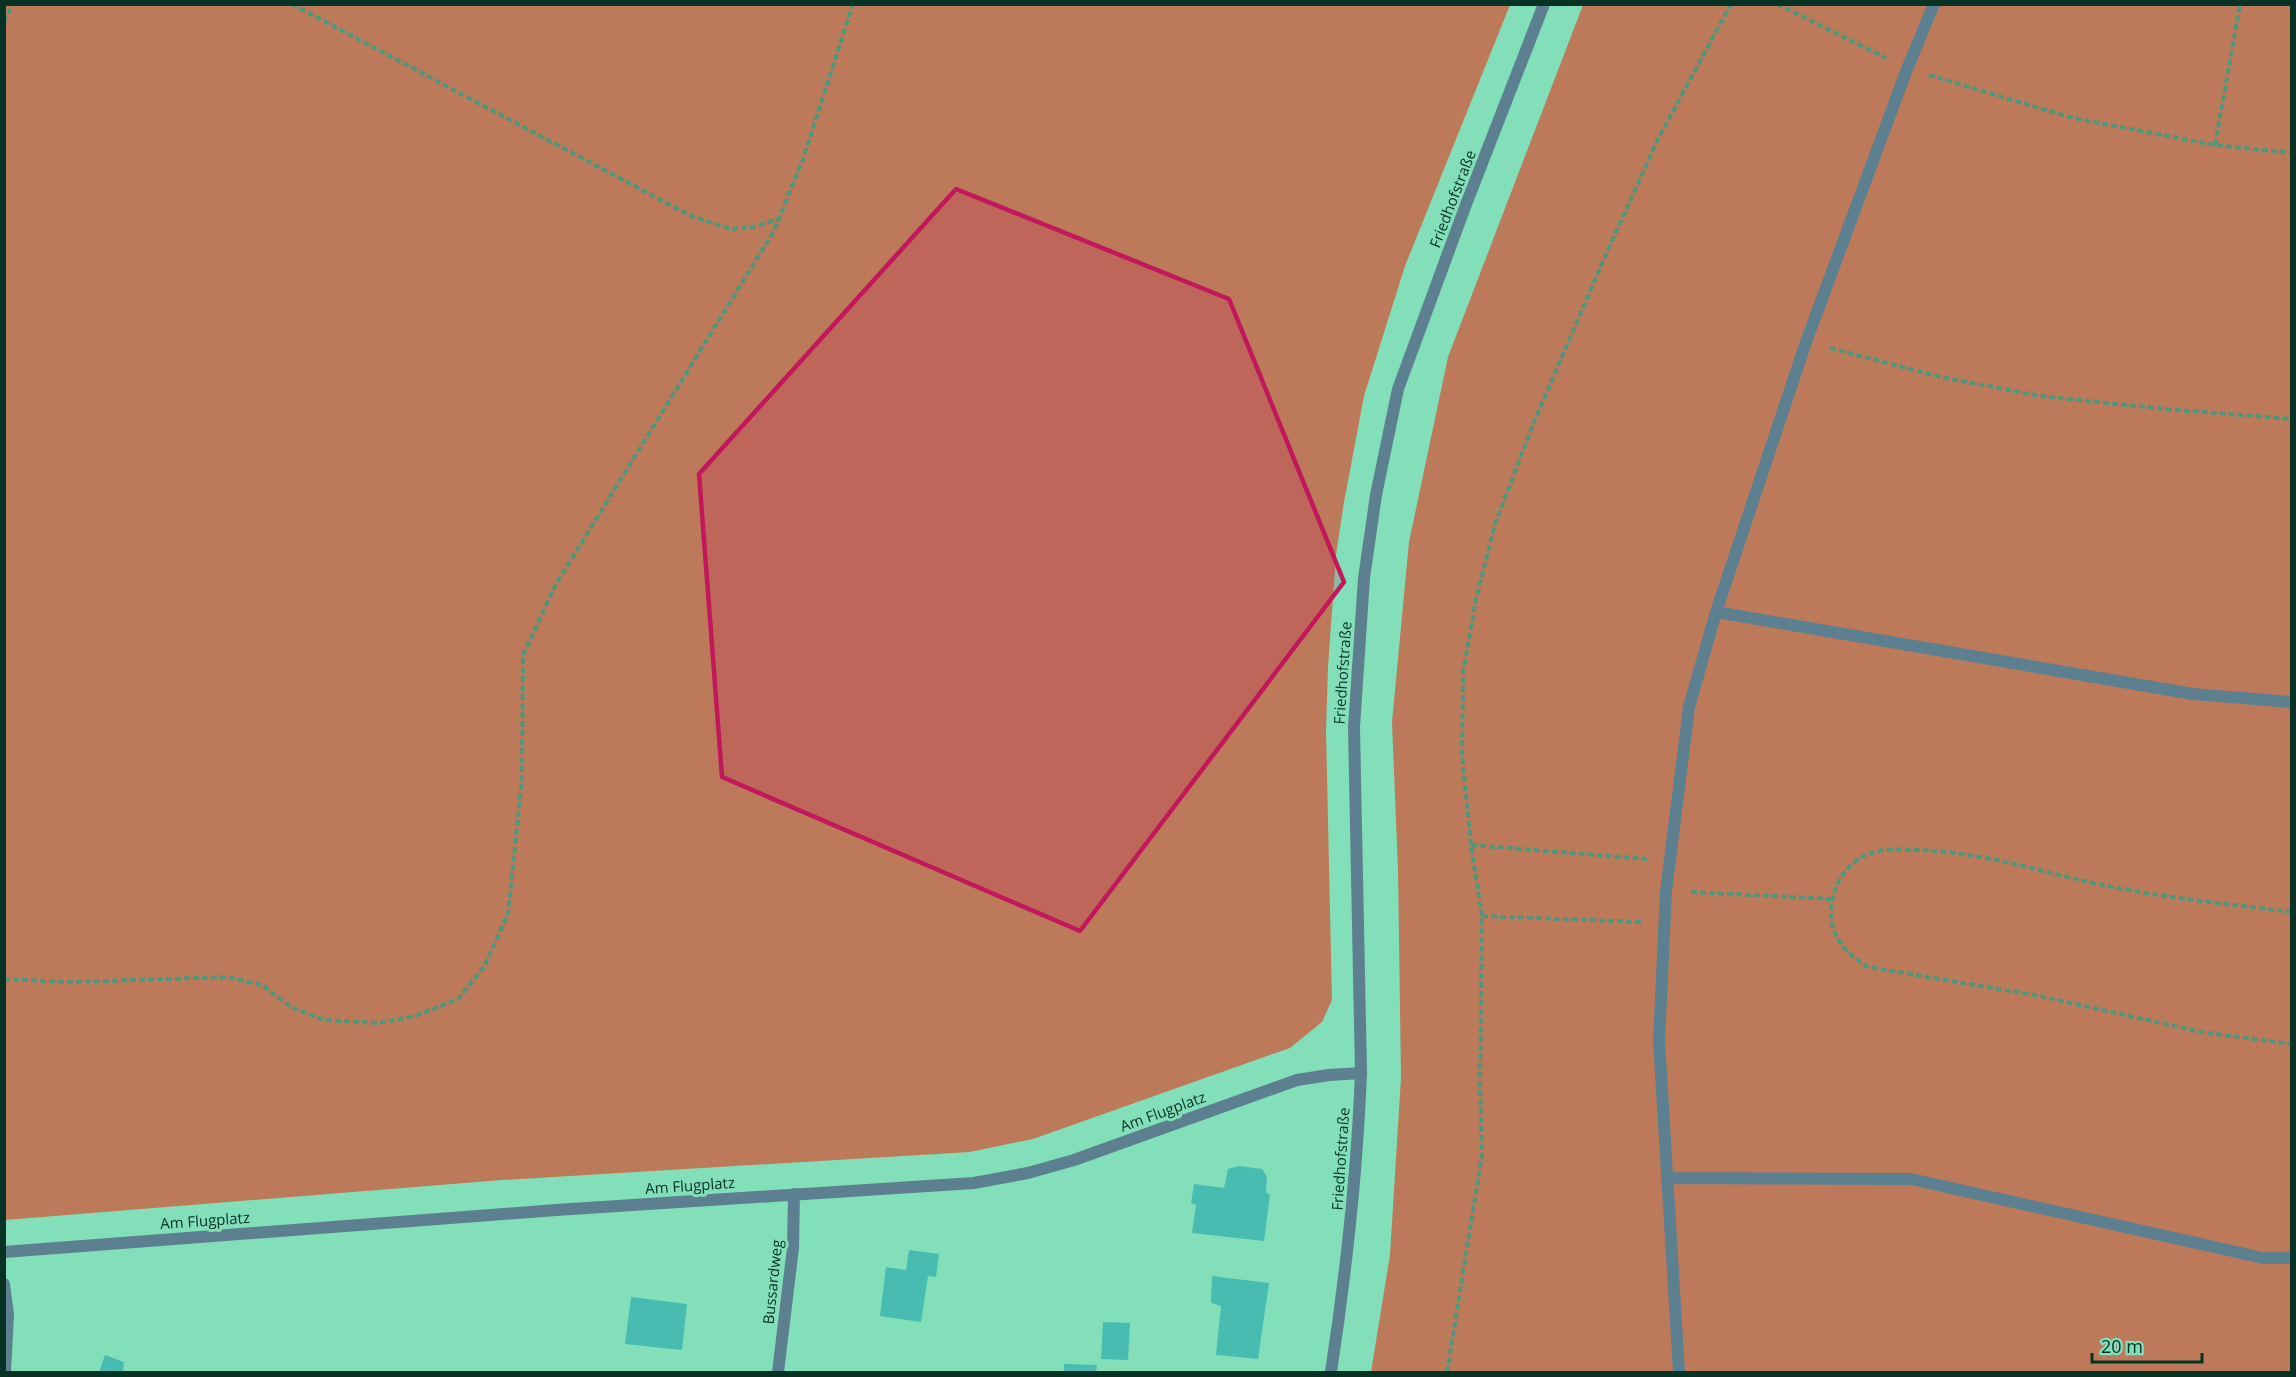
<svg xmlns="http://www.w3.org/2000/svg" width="2296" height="1377" font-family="'Open Sans',sans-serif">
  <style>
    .forest { fill: #bd7a5a }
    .building { fill: #48bcb1 }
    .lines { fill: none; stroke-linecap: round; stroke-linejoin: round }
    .path { stroke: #4f967b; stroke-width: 4; stroke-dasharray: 6 3; stroke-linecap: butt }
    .lane { stroke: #5c808f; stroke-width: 12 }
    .street { stroke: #5c808f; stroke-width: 12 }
    .marked { fill: #c2185b; fill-opacity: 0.2; stroke: #c2185b; stroke-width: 4.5; stroke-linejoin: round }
    .labels { text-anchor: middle; stroke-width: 6; stroke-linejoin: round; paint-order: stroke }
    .street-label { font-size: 15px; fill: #083224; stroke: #82dfba }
  </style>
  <rect width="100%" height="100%" fill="#82dfba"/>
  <!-- forest -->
  <path class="forest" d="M5,4l1505,1 -105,261 -41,130 -20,106 -8,53 -8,112 -2,64 6,269 -10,22 -32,26 -257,91 -63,13 -468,28 -497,40z
    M1583,5h708v1367h-920l19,-117 11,-177 -3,-208 -6,-148 17,-180 39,-185z"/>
  <!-- building -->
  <path class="building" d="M1239,1166l23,3 5,8 -1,15 4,3 -6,46 -72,-8 4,-28 -5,-2 3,-19 30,4 4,-19z
    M909,1250l30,4 -3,23 -8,-1 -7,46 -41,-6 6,-49 20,3z
    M1212,1276l57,7 -11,76 -42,-4 5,-49 -10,-3z
    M631,1297l56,7 -5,46 -57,-6z
    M1103,1322l27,1 -2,37 -27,-1z
    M105,1355l19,7 -1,10h-24z
    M1064,1364l33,1 -1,7h-32z"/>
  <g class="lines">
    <!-- path -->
    <path class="path" d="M292,4l399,212 40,13 22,-2 25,-8
      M1777,4l109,54
      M4,22l9,-18
      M1929,75l144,43 142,27 77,8
      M2215,145l25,-141
      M1830,348l111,29 99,19 126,13 126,10
      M1471,845l176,14
      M1691,892l140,7
      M2292,912c-55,-7 -109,-12 -163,-22 -71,-12 -142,-39 -214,-40 -12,0 -25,-2 -36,1 -31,6 -48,34 -48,63 0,25 18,41 37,53l167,28 166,37 91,12
      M1482,916l159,6
      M4,979l65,3 158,-5 35,8 29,22 33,13 54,3 37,-7 43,-17 26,-32 24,-53 14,-135 1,-124 33,-71 218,-353 29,-72 50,-155
      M1447,1372l35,-217 -2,-70 2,-169 -11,-71 -9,-91 1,-81 13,-74 19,-75 39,-102 69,-161 55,-122 73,-135"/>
    <!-- lane -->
    <path class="lane" d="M1716,612l477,82 99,8
      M1669,1178l242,1 352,79h29
      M1679,1372l-20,-331 7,-150 23,-184 27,-95 90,-270 101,-273 27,-65"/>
    <!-- street -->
    <path class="street" d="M4,1252l552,-42 418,-27 54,-10 46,-13 223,-80 32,-5 32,-2
      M4,1284l4,30 -3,58
      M778,1372l15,-124 1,-54
      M1331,1372c15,-99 26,-198 30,-299l-7,-346 10,-149 12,-83 22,-106 67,-182 79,-203"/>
  </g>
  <!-- marked area -->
  <path class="marked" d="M956,189l273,110 115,283 -264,349 -358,-154 -23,-303z"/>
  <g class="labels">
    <!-- street labels -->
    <g class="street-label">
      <text transform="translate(1453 199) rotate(-69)" y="5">Friedhofstraße</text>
      <text transform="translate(1343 673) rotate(-86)" y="5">Friedhofstraße</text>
      <text transform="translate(1163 1112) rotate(-20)" y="5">Am Flugplatz</text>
      <text transform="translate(1341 1159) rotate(-86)" y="5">Friedhofstraße</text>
      <text transform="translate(690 1186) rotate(-4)" y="5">Am Flugplatz</text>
      <text transform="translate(205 1221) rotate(-4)" y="5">Am Flugplatz</text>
      <text transform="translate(773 1282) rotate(-84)" y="5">Bussardweg</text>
    </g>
  </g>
  <!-- border -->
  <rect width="2296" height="1377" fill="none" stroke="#083224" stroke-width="12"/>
  <!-- scale -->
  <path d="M2092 1353v9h110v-9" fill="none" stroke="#083224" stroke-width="3"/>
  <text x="2101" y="1353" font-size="18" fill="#083224" stroke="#82dfba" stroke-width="4.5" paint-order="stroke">20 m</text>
</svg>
